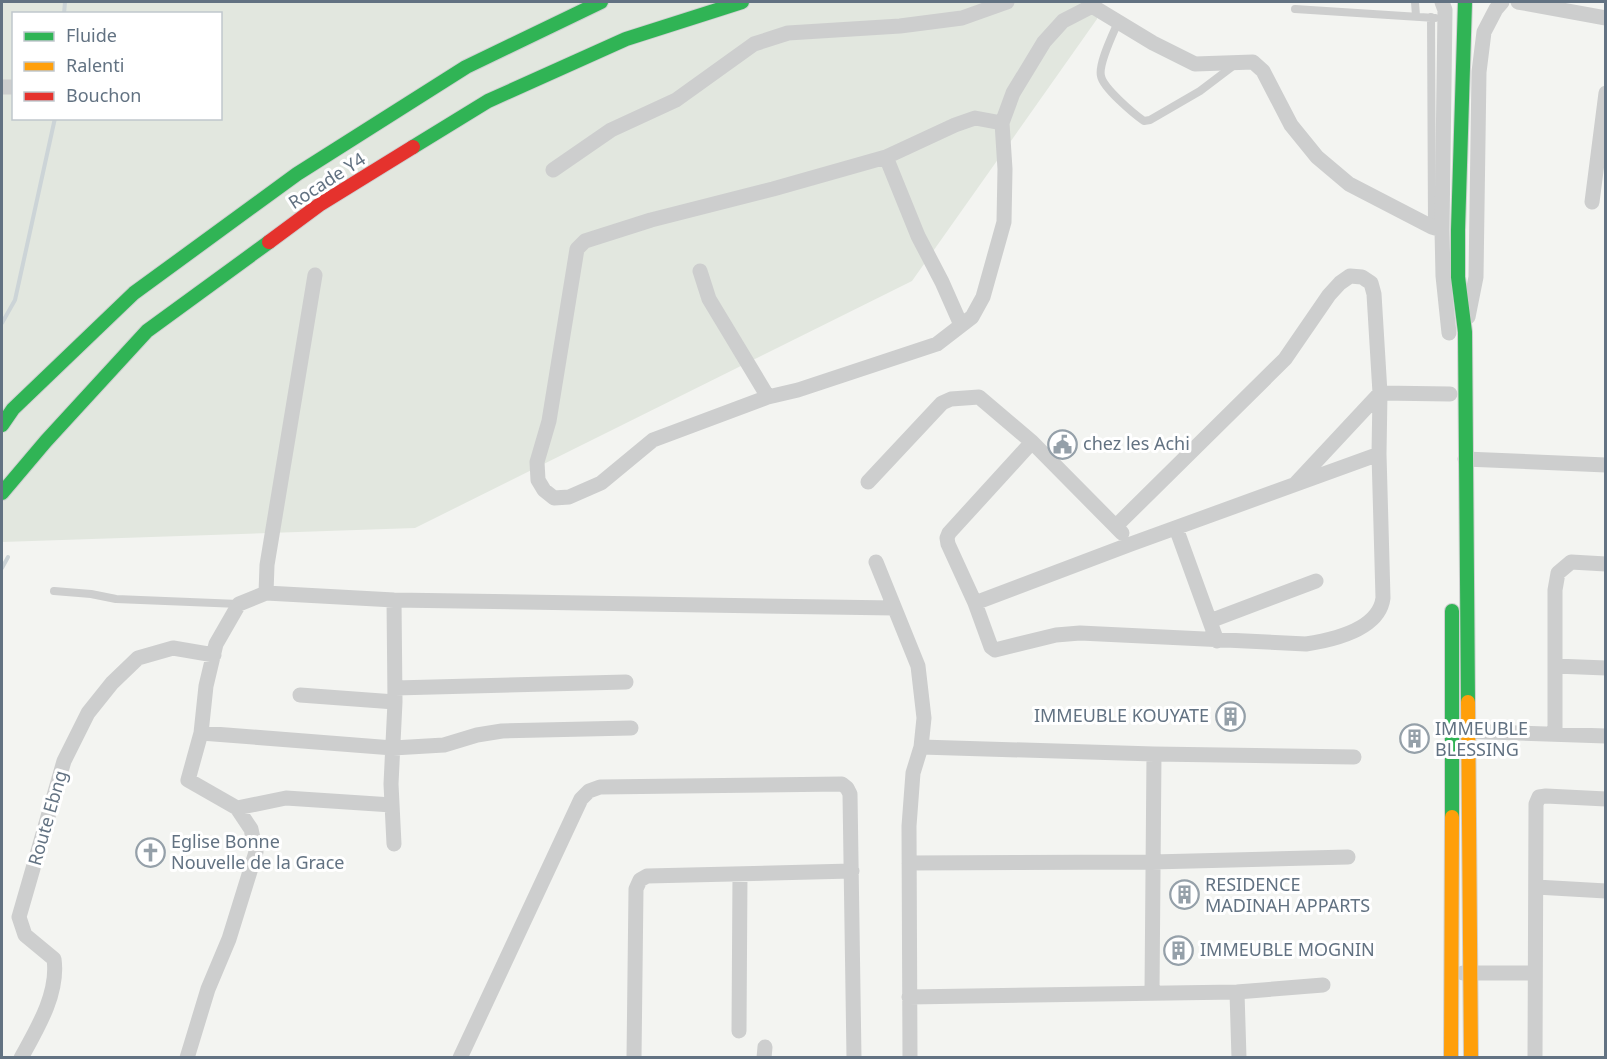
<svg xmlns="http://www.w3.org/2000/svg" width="1607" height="1059" font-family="'Noto Sans',sans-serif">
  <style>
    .green { fill: #e2e7df; fill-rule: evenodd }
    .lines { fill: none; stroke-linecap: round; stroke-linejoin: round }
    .stream { stroke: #ccd4d7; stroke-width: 4 }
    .fast-casing { stroke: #ced0d0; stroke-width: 16 }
    .slow-casing { stroke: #ced0d0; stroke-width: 16 }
    .jam-casing { stroke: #ced0d0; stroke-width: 16 }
    .lane { stroke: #cdcece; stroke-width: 8 }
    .street { stroke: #cdcece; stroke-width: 15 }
    .fast { stroke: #30b455; stroke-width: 14 }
    .slow { stroke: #ff9f0a; stroke-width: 14 }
    .jam { stroke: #e5322d; stroke-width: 14 }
    .labels { text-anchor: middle; stroke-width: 6; stroke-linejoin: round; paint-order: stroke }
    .street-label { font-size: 18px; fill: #627282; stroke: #fff }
    .poi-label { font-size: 18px; fill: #627282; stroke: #fff; text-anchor: start }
  </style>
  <rect width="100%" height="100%" fill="#f3f4f1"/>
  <!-- green -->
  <path class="green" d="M2,2h1096l-1,17 -185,262 -497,247 -413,14zM14,14h206v104h-206z"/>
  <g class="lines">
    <!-- stream -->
    <path class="stream" d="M64,14l1,-12
      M2,323l13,-23 40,-182
      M2,568l6,-11"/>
    <defs>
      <path id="fast" d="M1465,2l-7,228v47l7,55 3,370
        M413,147l75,-46 138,-62 116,-37
        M2,425l11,-16 121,-116 163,-119 169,-107 135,-65
        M2,493l44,-52 101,-110 122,-89
        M1452,817v-206"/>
      <path id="slow" d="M1468,702l3,356
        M1451,1058l1,-241"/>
      <path id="jam" d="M269,242l50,-37 94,-58"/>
    </defs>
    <!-- fast casing -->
    <use href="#fast" class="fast-casing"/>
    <!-- slow casing -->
    <use href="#slow" class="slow-casing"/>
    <!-- jam casing -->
    <use href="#jam" class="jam-casing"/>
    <!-- lane -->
    <path class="lane" d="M1415,2l1,14
      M1295,9l140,9
      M1431,17l1,210
      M1118,22c-5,12 -20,42 -17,54 2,12 33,38 43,45l6,-1 50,-29 33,-25
      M54,591l37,3 25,5 123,5"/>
    <!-- street -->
    <path class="street" d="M1090,2l2,4 61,37 42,21 58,-2 10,9 28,54 26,32 32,27 83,43 10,3
      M1442,2l3,8 -3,220 1,46 6,57
      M1518,2l88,16
      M2,87h10
      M1002,123l-27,-5 -20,7 -69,32 -113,32 -122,31 -66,21 -8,8 -28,172 -12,41 1,18 6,10 10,8 15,-1 32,-14 52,-43 115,-43 30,-7 139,-46 35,-27 11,-20 21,-75 1,-53 -3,-46 11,-30 31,-51 19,-21 29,-15
      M886,157l32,79 24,46 19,43
      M553,170l58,-40 65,-30 78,-56 34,-11 112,-7 62,-8 45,-16
      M1592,202l14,-109
      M700,271l9,28 59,98
      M1468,317l8,-40 3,-205 5,-40 12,-23 6,-7
      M1032,442l-83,91 -2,5 1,6 27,59 16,44 4,3 61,-15 24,-2 226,11c26,-4 73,-14 77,-46l-4,-144 1,-61 -6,-99 -3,-11 -9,-6 -12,-1 -10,7 -11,12 -44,64 -169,167
      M1465,459l141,6
      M868,482l74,-79 9,-4 28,-2 53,45 90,91
      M1296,483l84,-90 70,1
      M1176,528l41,113
      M876,562l42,104 6,52 -3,29 -8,26 -4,53 1,232
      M266,593l1,-28 48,-290
      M394,600l1,102 -4,82 3,60
      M975,603l156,-59 248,-90
      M1210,621l106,-40
      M1555,666l51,2
      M395,688l231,-6
      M300,695l95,7
      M1460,731l146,5
      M201,733l192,15 51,-3 33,-10 25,-4 129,-3
      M1555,734v-144l3,-17 13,-11 35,2
      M921,747l233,7 200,3
      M237,808l49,-10 106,7
      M909,863l243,-1 196,-5
      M1536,887l70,4
      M1463,973h71
      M1152,992l2,-238
      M1237,992l2,66
      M909,997l328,-5 86,-7
      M739,1031l1,-157
      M21,1058c16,-29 38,-65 33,-99l-29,-24 -6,-18 45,-156 24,-48 24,-30 26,-25 35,-10 41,7
      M187,1058l21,-69 21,-50 27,-87 -5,-23 -14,-21 -49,-28 13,-47 5,-47 10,-42 23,-40 27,-11 128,7 500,8
      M460,1058l121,-259 8,-8 11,-4 242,-3 5,4 3,6 4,264
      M634,1058l2,-169 4,-9 7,-4 205,-5
      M764,1058l1,-11
      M1535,1058l1,-254 3,-7 7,-1 60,3"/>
    <!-- fast -->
    <use href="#fast" class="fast"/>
    <!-- slow -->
    <use href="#slow" class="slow"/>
    <!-- jam -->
    <use href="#jam" class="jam"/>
  </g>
  <!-- icons -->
  <defs>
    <symbol id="civic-ring" viewBox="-11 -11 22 22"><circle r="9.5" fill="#fff" stroke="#95a0a9" stroke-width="1.5"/><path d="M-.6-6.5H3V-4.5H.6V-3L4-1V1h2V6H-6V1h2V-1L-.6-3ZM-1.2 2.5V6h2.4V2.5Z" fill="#95a0a9"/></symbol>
    <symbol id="building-ring" viewBox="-11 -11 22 22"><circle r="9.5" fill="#fff" stroke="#95a0a9" stroke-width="1.5"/><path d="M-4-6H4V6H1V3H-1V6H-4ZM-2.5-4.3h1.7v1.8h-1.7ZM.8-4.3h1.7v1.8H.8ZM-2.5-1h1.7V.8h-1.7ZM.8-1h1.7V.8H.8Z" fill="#95a0a9"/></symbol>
    <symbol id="church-ring" viewBox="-11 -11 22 22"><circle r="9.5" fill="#fff" stroke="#95a0a9" stroke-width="1.5"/><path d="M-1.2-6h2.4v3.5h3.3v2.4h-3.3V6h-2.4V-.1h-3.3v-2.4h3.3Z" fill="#95a0a9"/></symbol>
  </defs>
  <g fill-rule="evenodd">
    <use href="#civic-ring" x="1046" y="428" width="33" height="33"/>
    <use href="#building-ring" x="1214" y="700" width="33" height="33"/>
    <use href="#building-ring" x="1398" y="722" width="33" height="33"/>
    <use href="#church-ring" x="134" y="836" width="33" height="33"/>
    <use href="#building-ring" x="1168" y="878" width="33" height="33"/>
    <use href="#building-ring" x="1162" y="934" width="33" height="33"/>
  </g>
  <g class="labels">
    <!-- street labels -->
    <g class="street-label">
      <text transform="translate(327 181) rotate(-33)" y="6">Rocade Y4</text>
      <text transform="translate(48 818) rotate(-74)" y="6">Route Ebng</text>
    </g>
    <!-- poi labels -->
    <g class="poi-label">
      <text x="1083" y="450">chez les Achi</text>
      <text x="1209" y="722" text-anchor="end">IMMEUBLE KOUYATE</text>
      <text x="1435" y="735">IMMEUBLE<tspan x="1435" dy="21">BLESSING</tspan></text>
      <text x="171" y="848">Eglise Bonne<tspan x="171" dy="21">Nouvelle de la Grace</tspan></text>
      <text x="1205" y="891">RESIDENCE<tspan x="1205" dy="21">MADINAH APPARTS</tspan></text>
      <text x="1200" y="956">IMMEUBLE MOGNIN</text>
    </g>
  </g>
  <!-- border -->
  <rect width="1607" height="1059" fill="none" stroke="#627282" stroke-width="6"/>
  <!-- legend -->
  <rect x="12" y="12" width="210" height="108" fill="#ffffff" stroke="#c0c7cd" stroke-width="1.5"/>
  <rect x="24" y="32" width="30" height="9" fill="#30b455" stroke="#c0c7cd" stroke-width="1.5"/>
  <text x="66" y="42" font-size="18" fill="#627282">Fluide</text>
  <rect x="24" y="62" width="30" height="9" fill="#ff9f0a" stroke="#c0c7cd" stroke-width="1.5"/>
  <text x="66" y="72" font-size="18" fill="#627282">Ralenti</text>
  <rect x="24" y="92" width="30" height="9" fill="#e5322d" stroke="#c0c7cd" stroke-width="1.5"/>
  <text x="66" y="102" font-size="18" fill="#627282">Bouchon</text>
</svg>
